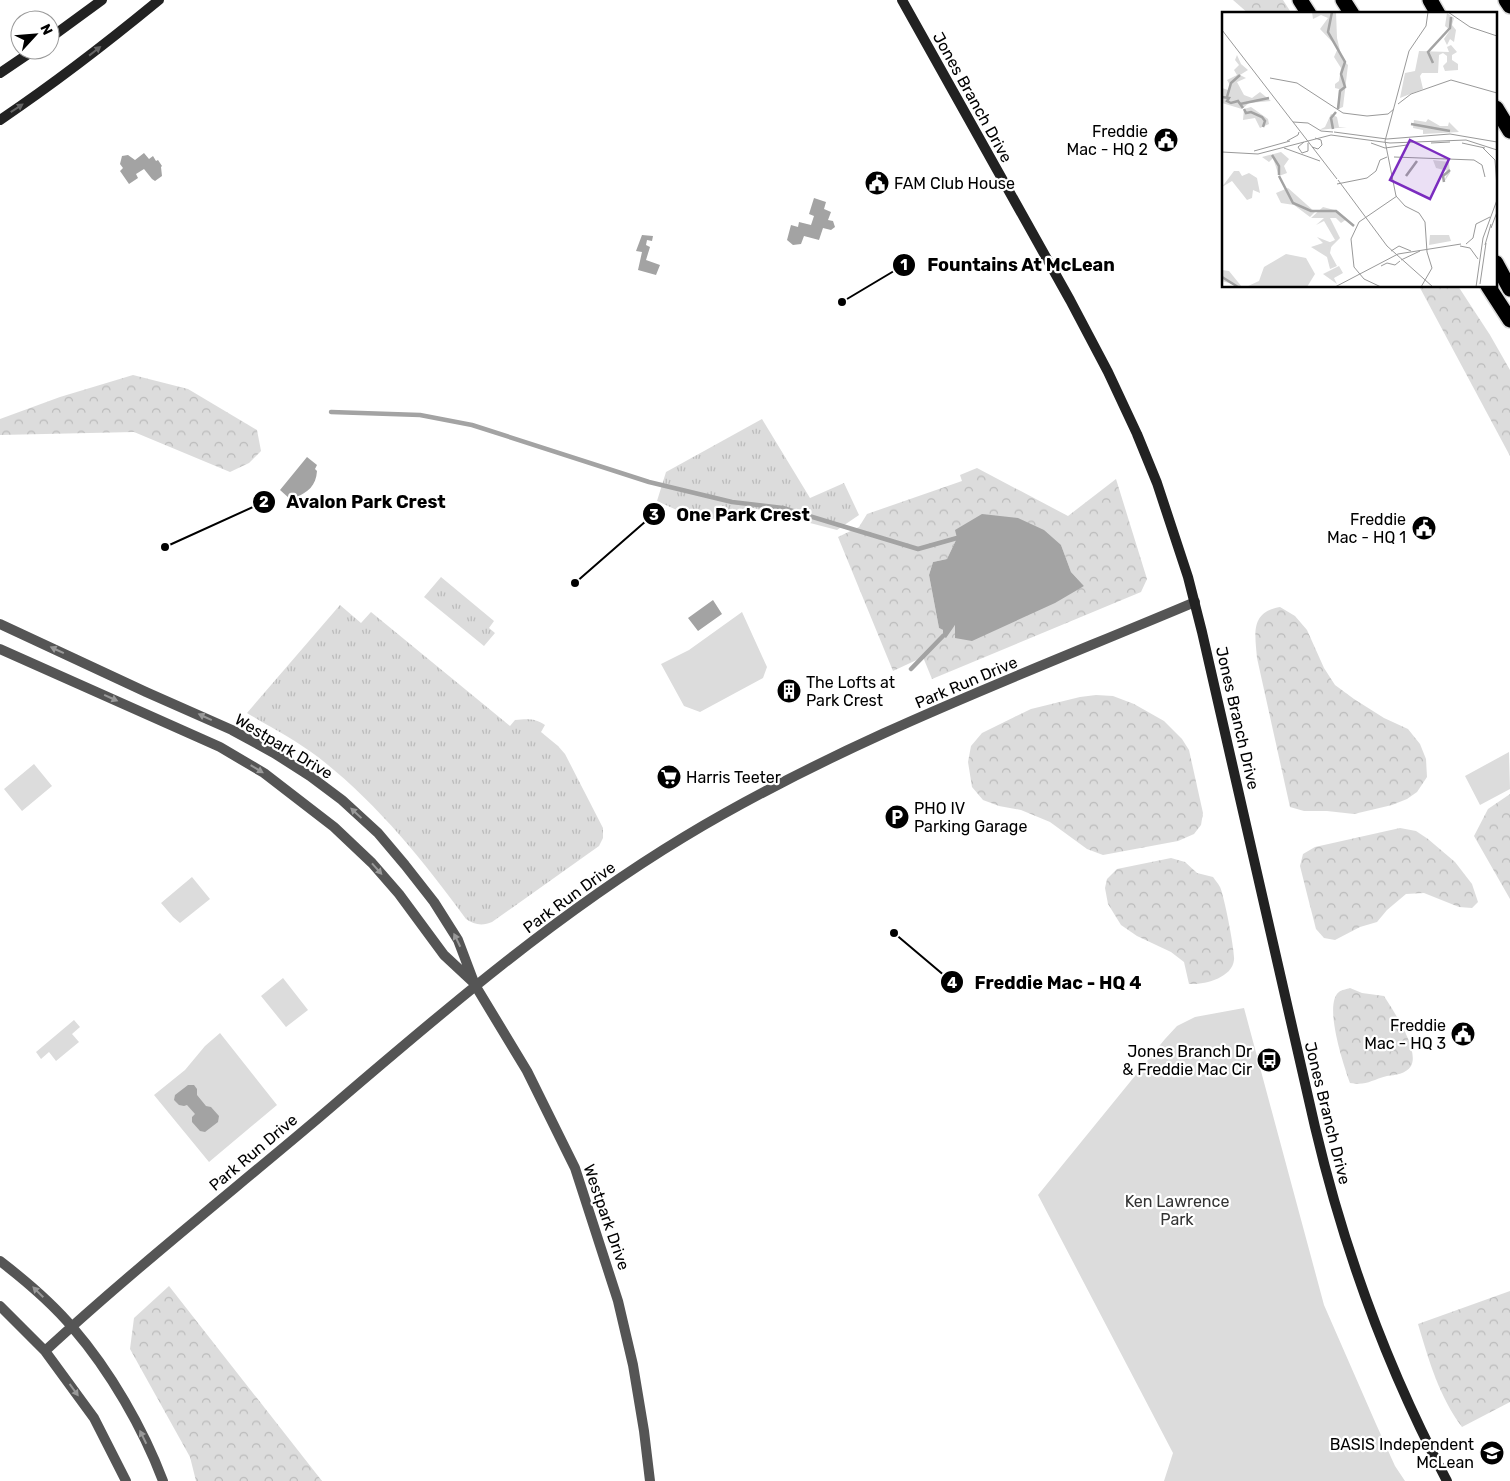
<svg xmlns="http://www.w3.org/2000/svg" width="1510" height="1481" font-family="Rubik,sans-serif">
  <style>
    .grass { fill: url(#grass-tufts) }
    .forest { fill: url(#forest-crowns); fill-rule: evenodd }
    .park { fill: #dcdcdc }
    .water { fill: #a3a3a3 }
    .lines { fill: none; stroke-linecap: round; stroke-linejoin: round }
    .stream { stroke: #a3a3a3; stroke-width: 4.5 }
    .motorway-casing { stroke: #dbdbdb; stroke-width: 18 }
    .tertiary { stroke: #555; stroke-width: 10 }
    .secondary { stroke: #222; stroke-width: 10 }
    .motorway { stroke: #000; stroke-width: 15 }
    .oneway { fill: #646464 }
    .oneway2 { fill: #999 }
    .labels { text-anchor: middle; stroke-width: 4.5; stroke-linejoin: round; paint-order: stroke }
    .street-label { font-size: 16px; fill: #000; stroke: #fff }
    .poi-label { font-size: 16px; fill: #000; stroke: #fff; text-anchor: end }
    .park-label { font-size: 16px; fill: #333; stroke: #fff }
    .inset-river { fill: none; stroke: #a3a3a3; stroke-width: 2.5 }
    .inset-road { fill: none; stroke: #999; stroke-width: 1 }
    .view { fill: #7b2cbf; fill-opacity: 0.15; stroke: #7b2cbf; stroke-width: 2.5 }
    .inset-edge { fill: none; stroke: #000; stroke-width: 2.5 }
    .leader { fill: none; stroke: #000; stroke-width: 2 }
    .callout-dot { fill: #000; stroke: #fff; stroke-width: 2 }
    .mark-label { font-size: 15px; text-anchor: middle; font-weight: bold; fill: #fff }
    .callout-label { font-size: 18px; text-anchor: middle; font-weight: bold; fill: #000; stroke: #fff; stroke-width: 4.5; stroke-linejoin: round; paint-order: stroke }
  </style>
  <defs>
    <pattern id="grass-tufts" width="24" height="20" patternUnits="userSpaceOnUse" patternTransform="scale(1.25)"><rect width="24" height="20" fill="#dcdcdc"/><path d="M3 7l-1-3M5 7V3M7 7l1-3M15 17l-1-3M17 17v-4M19 17l1-3" fill="none" stroke="#bbb"/></pattern>
    <pattern id="forest-crowns" width="20" height="18" patternUnits="userSpaceOnUse" patternTransform="scale(1.25)"><rect width="20" height="18" fill="#dcdcdc"/><path d="M2 6a3 3 0 1 1 6 0M12 15a3 3 0 1 1 6 0" fill="none" stroke="#bbb"/></pattern>
  </defs>
  <rect width="100%" height="100%" fill="#fff"/>
  <!-- grass -->
  <path class="grass" d="M762,419l48,79 34,-15 15,32 -22,15 -88,-23 -46,15 -46,-21 9,-29z
    M441,577l53,44 -5,7 6,5 -11,13 -60,-49z
    M340,605l21,18 10,-11 139,114 5,-6c12,-1 20,-2 30,5l-4,7 17,14 7,8 38,74v10l-4,8 -107,76c-9,4 -18,3 -26,-3 -43,-59 -90,-117 -148,-162 -22,-17 -48,-30 -71,-44z"/>
  <!-- forest -->
  <path class="forest" d="M1233,0h50l9,14h-43z
    M1419,286h39l32,49 20,35v86z
    M133,375l55,14 69,41 4,21 -12,12 -19,9 -96,-40 -134,3v-16l60,-22z
    M977,468l91,48 48,-37 31,100 -6,13 -209,87 -9,-22 -30,14 -55,-134 21,-10 8,-13 95,-33 -2,-6zM957,538l104,7 10,27 13,14 -128,38 -13,12v-6l-4,-2 -10,-53 4,-13 14,-3z
    M1280,607l15,9 12,14 17,38 11,17 19,14 30,19 24,11 12,15 6,15 1,18 -10,15 -10,7 -15,6 -38,9 -27,-3h-23l-14,-4 -33,-149c-2,-24 -7,-46 23,-51z
    M1096,695l17,1 21,8 30,17 18,18 7,11 14,63 -2,12 -7,9 -16,7 -75,14 -16,-6 -37,-27 -29,-12 -22,-4 -16,-6 -11,-13 -4,-25 3,-16 11,-13 49,-24 49,-12z
    M1510,794v105l-36,-63 14,-27z
    M1400,828l16,3 12,8 27,23 17,22 6,18 -6,6 -13,-1 -35,-14 -18,1 -19,16 -10,12 -17,5 -25,13 -11,-2 -8,-9 -8,-31 -8,-32 3,-12 12,-7z
    M1171,858l14,4 12,11 16,4c2,3 5,6 7,10 4,8 15,64 14,73 -2,18 -30,25 -45,24l-5,-22 -13,-10 -34,-16 -16,-11 -13,-21 -3,-16 2,-9 10,-10z
    M1350,988l12,5 22,3c9,14 36,54 27,70 -5,8 -16,9 -24,10 -16,4 -20,10 -37,7 -6,-17 -27,-79 -11,-91 2,-2 8,-3 11,-4z
    M169,1286l153,195h-126l-6,-24 -60,-108 4,-31z
    M1510,1291v111l-48,25c-23,-31 -33,-66 -44,-103z"/>
  <!-- park -->
  <path class="park" d="M742,612l25,55 -4,11 -63,34 -16,-6 -23,-42 28,-14z
    M1509,752l1,37 -30,16 -15,-29z
    M34,764l18,22 -30,25 -18,-22z
    M192,877l18,22 -30,24 -7,-6 -12,-14z
    M283,978l25,32 -22,17 -25,-31z
    M1244,1008l80,297 52,119 19,42 10,15h-241l9,-28 -135,-258 127,-156 12,-13 18,-9z
    M74,1020l6,7 -8,7 7,8 -23,19 -7,-9 -8,7 -5,-7z
    M220,1033l57,72 -68,57 -55,-67 31,-25 20,-24z"/>
  <!-- water -->
  <path class="water" d="M144,153l5,6 4,-3 3,5 2,-1 4,6 -1,1 1,9 -7,5 -3,-2 -8,-10 -8,5 2,4 -9,6 -9,-13 3,-3 -3,-4 2,-8 6,-1 7,5z
    M814,198l12,4 -2,7 7,3 -3,8 5,1 2,6 -4,3 -8,-2 -4,12 -15,-4 -3,8 -8,1 -6,-5 4,-15 7,2 1,-5 12,3 3,-9 -5,-2z
    M642,235l11,1 -1,5 -5,-1 -1,5 4,2 -4,13 14,5 -4,10 -18,-5 4,-18 -6,-1z
    M307,457l10,8 -2,4 2,2c-1,15 -9,21 -22,27l-2,-2 -3,3 -10,-9z
    M982,514l36,4 26,12 17,15 10,27 13,14 -29,17 -83,38 -17,-3v-13l-9,13 -3,-2v-6l-4,-2 -10,-53 4,-13 14,-3 10,-21 -2,-8z
    M713,600l9,14 -24,17 -10,-13z
    M188,1085h6l3,4v6l9,11 5,1 8,9 -1,6 -13,10 -5,-1 -8,-9v-5l3,-3 -8,-9 -3,1 -5,-1 -5,-5 1,-5z"/>
  <g class="lines">
    <!-- stream -->
    <path class="stream" d="M331,412l89,3 52,10 177,57 83,20 51,6 135,41 39,-11
      M911,669l32,-33"/>
    <defs>
      <path id="motorway" d="M1300,0l9,14
        M1343,0l9,14
        M1430,0l8,14
        M1506,0l4,6
        M1496,108l14,23
        M1496,263l14,26
        M1488,286l22,34"/>
    </defs>
    <!-- motorway casing -->
    <use href="#motorway" class="motorway-casing"/>
    <!-- tertiary -->
    <path class="tertiary" d="M0,624l146,68 86,38 42,23 36,23 32,24 36,33 27,32 29,37 24,38 17,45 52,86 48,97 43,133 15,64 11,66 6,50
      M0,649l220,98 44,26 70,54 38,36 27,31 45,61 29,27
      M0,1261c26,20 52,42 73,67 37,43 70,100 90,153
      M0,1306l45,45 49,67 32,63
      M45,1351c87,-80 180,-154 270,-230 118,-101 235,-203 369,-284 161,-97 338,-162 511,-235"/>
    <!-- secondary -->
    <path class="secondary" d="M902,0l168,300 38,72 29,62 20,49 31,94 14,55 113,495c29,123 73,243 132,354
      M50,38l52,-38
      M0,73l34,-23
      M0,120c55,-37 108,-78 159,-120"/>
    <!-- motorway -->
    <use href="#motorway" class="motorway"/>
  </g>
  <!-- one-way arrows -->
  <defs><path id="oneway-solid" d="M-6-.8H1V-3.2L6.5 0L1 3.2V.8H-6Z" transform="scale(1.25)"/></defs>
  <g class="oneway">
    <use href="#oneway-solid" transform="translate(95 51) rotate(-38)"/>
    <use href="#oneway-solid" transform="translate(17 108) rotate(-33)"/>
  </g>
  <g class="oneway2">
    <use href="#oneway-solid" transform="translate(57 650) rotate(-155)"/>
    <use href="#oneway-solid" transform="translate(111 698) rotate(24)"/>
    <use href="#oneway-solid" transform="translate(205 717) rotate(-155)"/>
    <use href="#oneway-solid" transform="translate(257 769) rotate(31)"/>
    <use href="#oneway-solid" transform="translate(356 813) rotate(-137)"/>
    <use href="#oneway-solid" transform="translate(377 869) rotate(48)"/>
    <use href="#oneway-solid" transform="translate(457 940) rotate(-116)"/>
    <use href="#oneway-solid" transform="translate(38 1292) rotate(-135)"/>
    <use href="#oneway-solid" transform="translate(74 1390) rotate(54)"/>
    <use href="#oneway-solid" transform="translate(143 1437) rotate(-116)"/>
  </g>
  <!-- icons -->
  <defs>
    <symbol id="civic-disc" viewBox="-11 -11 22 22"><circle r="9.5" fill="#000" stroke="#fff"/><path d="M-.6-6.5H3V-4.5H.6V-3L4-1V1h2V6H-6V1h2V-1L-.6-3ZM-1.2 2.5V6h2.4V2.5Z" fill="#fff"/></symbol>
    <symbol id="building-disc" viewBox="-11 -11 22 22"><circle r="9.5" fill="#000" stroke="#fff"/><path d="M-4-6H4V6H1V3H-1V6H-4ZM-2.5-4.3h1.7v1.8h-1.7ZM.8-4.3h1.7v1.8H.8ZM-2.5-1h1.7V.8h-1.7ZM.8-1h1.7V.8H.8Z" fill="#fff"/></symbol>
    <symbol id="supermarket-disc" viewBox="-11 -11 22 22"><circle r="9.5" fill="#000" stroke="#fff"/><path d="M-6-5.5h2.5l.6 2H6L4.5 2H-2.5L-4.4-4H-6ZM-1.5 3.2a1.3 1.3 0 1 0 .1 0ZM3 3.2a1.3 1.3 0 1 0 .1 0Z" fill="#fff"/></symbol>
    <symbol id="parking-disc" viewBox="-11 -11 22 22"><circle r="9.5" fill="#000" stroke="#fff"/><path d="M-3.5-5.5H1a3.5 3.5 0 0 1 0 7H-1V5.5H-3.5ZM-1-3.4V-.6H.8a1.4 1.4 0 0 0 0-2.8Z" fill="#fff"/></symbol>
    <symbol id="bus-disc" viewBox="-11 -11 22 22"><circle r="9.5" fill="#000" stroke="#fff"/><path d="M-5-6H5V4H4V6H2V4H-2V6H-4V4H-5ZM-3.5-4V0h7V-4ZM-3.5 1.2v1.5H-2V1.2ZM2 1.2v1.5H3.5V1.2Z" fill="#fff"/></symbol>
    <symbol id="school-disc" viewBox="-11 -11 22 22"><circle r="9.5" fill="#000" stroke="#fff"/><path d="M0-5L7-2L0 1L-7-2ZM-4 1L0 2.5L4 1V4Q0 6-4 4Z" fill="#fff"/></symbol>
  </defs>
  <g fill-rule="evenodd">
    <use href="#civic-disc" x="1152" y="126" width="28" height="28"/>
    <use href="#civic-disc" x="863" y="169" width="28" height="28"/>
    <use href="#civic-disc" x="1410" y="514" width="28" height="28"/>
    <use href="#building-disc" x="775" y="677" width="28" height="28"/>
    <use href="#supermarket-disc" x="655" y="763" width="28" height="28"/>
    <use href="#parking-disc" x="883" y="803" width="28" height="28"/>
    <use href="#civic-disc" x="1449" y="1020" width="28" height="28"/>
    <use href="#bus-disc" x="1255" y="1046" width="28" height="28"/>
    <use href="#school-disc" x="1478" y="1439" width="28" height="28"/>
  </g>
  <g class="labels">
    <!-- street labels -->
    <g class="street-label">
      <text transform="translate(973 97) rotate(61)" y="6">Jones Branch Drive</text>
      <text transform="translate(966 682) rotate(-23)" y="6">Park Run Drive</text>
      <text transform="translate(1238 718) rotate(77)" y="6">Jones Branch Drive</text>
      <text transform="translate(284 746) rotate(31)" y="6">Westpark Drive</text>
      <text transform="translate(569 897) rotate(-36)" y="6">Park Run Drive</text>
      <text transform="translate(1328 1113) rotate(76)" y="6">Jones Branch Drive</text>
      <text transform="translate(253 1152) rotate(-40)" y="6">Park Run Drive</text>
      <text transform="translate(607 1217) rotate(71)" y="6">Westpark Drive</text>
    </g>
    <!-- poi labels -->
    <g class="poi-label">
      <text x="1148" y="137">Freddie<tspan x="1148" dy="18">Mac - HQ 2</tspan></text>
      <text x="894" y="189" text-anchor="start">FAM Club House</text>
      <text x="1406" y="525">Freddie<tspan x="1406" dy="18">Mac - HQ 1</tspan></text>
      <text x="806" y="688" text-anchor="start">The Lofts at<tspan x="806" dy="18">Park Crest</tspan></text>
      <text x="686" y="783" text-anchor="start">Harris Teeter</text>
      <text x="914" y="814" text-anchor="start">PHO IV<tspan x="914" dy="18">Parking Garage</tspan></text>
      <text x="1446" y="1031">Freddie<tspan x="1446" dy="18">Mac - HQ 3</tspan></text>
      <text x="1252" y="1057">Jones Branch Dr<tspan x="1252" dy="18">&amp; Freddie Mac Cir</tspan></text>
      <text x="1474" y="1450">BASIS Independent<tspan x="1474" dy="18">McLean</tspan></text>
    </g>
    <!-- park labels -->
    <g class="park-label">
      <text x="1177" y="1207">Ken Lawrence<tspan x="1177" dy="18">Park</tspan></text>
    </g>
  </g>
  <!-- overview -->
  <g transform="translate(1222 12)">
    <rect width="275" height="275" fill="#fff"/>
    <path d="M64,242l20,4 9,16 -8,13h-61l13,-6 5,-14z" fill="#dcdcdc"/>
    <path d="M90,0h24l1,26 5,21 6,6 -5,42 -5,2 1,-20 -4,-1v-4l4,-3 2,-13 -7,-11 4,-9 -18,-19 8,-11 -7,-3 -8,4zM225,1l7,5 -2,7 4,5 -2,12 -4,-3 -3,6 -3,-6 6,-9 -5,-4zM15,43l4,9 7,6 -8,5 6,3 -9,4 7,13 8,3 8,-6 11,9 -22,2 -7,6 -20,-6v-15l6,2 2,-5 -3,-5 10,-5 -3,-5 5,-5 -4,-5zM29,95l17,12 1,5 -9,4 -5,-10 -12,2 1,-11zM109,102l6,3 2,10h8l-28,3 6,-3zM59,140l8,7 -5,7 3,7 -8,3 -6,-18 -4,4 -7,-5zM12,159h5l3,5 7,-3 8,5 3,15 -7,-3 -1,8 -5,2 -15,-19 -10,6zM95,225l15,6 -2,10 7,13 -7,3 -3,-12 -16,-10 12,-4z" fill="#dcdcdc"/>
    <path d="M229,33l6,7 -5,3v5l6,4v6l-13,1 -2,-5 4,-4v-6l-4,-3 -4,2 -1,18h-16l-2,3 3,13 -23,9 5,-25 10,-2 4,-20 30,1 -2,-5zM206,107l12,7h8l1,-4 10,10 -36,2v-4l-10,-2 1,-8 12,2zM211,148l16,2 1,11 -6,9 4,-11 -12,-3zM66,176l27,24 -5,5 -16,-12 -13,-2 -5,-10zM101,195l15,4 9,8 -6,4 -5,-5h-6l10,20 -11,11 -1,-6 7,-3 -11,-19 -8,4 8,-7h-13zM208,223h19l2,6 -22,4zM117,254l4,7 -9,5 3,6 -14,-10zM0,258l7,1 13,16 -20,-6z" fill="#dcdcdc"/>
    <path class="inset-river" d="M110,0l-4,20 17,30 -4,12 4,13 -5,4 -2,18M211,51l-5,-11 22,-24 1,-11M0,85l7,1 -2,3 4,2 7,-2 5,7M5,85l4,-14 9,-8M18,92l29,-6M22,97l2,4 5,-1 11,5 3,4 -2,6M189,112l39,7M111,117l-2,-11 5,-6M50,143l7,11v9M57,164l14,27 18,8h25l18,15M184,164l11,-15M222,170l-1,-6 7,-6M0,265l16,10"/>
    <path class="inset-road" d="M226,0l22,15 27,9M0,18l115,149M48,66l27,5 46,30 24,3 21,-2 6,-5M176,92l13,-10 40,-14 46,13M71,110l15,1 13,8 12,1M112,120l53,7 63,-5 47,8M65,129l11,-6 1,-3M82,130l-6,5 4,6 6,-2v-8M149,131l14,5 22,-3M209,131l19,-1M240,131l23,5M90,135l6,2 4,-4 -1,-5 -6,-2M260,135l13,13 2,27M62,136l36,13M32,139l36,-10M0,140l36,2 73,-19 59,8 76,-3 31,10M172,145l80,3 8,5 3,12M116,168l49,66 46,41M115,172l30,-6 9,-7 4,-11 7,-3M269,216l6,-16M244,232l7,-6 3,-14 14,-7M263,233l6,-21M238,234l10,2 8,11M169,239l8,-5 12,5M179,248l19,-9M159,254l6,-3 8,2 5,-4M258,272l6,-41M113,275l63,-33 63,-10M159,275l-17,-8 -10,-12 -3,-28 8,-17 38,-26M199,275l11,-19 -5,-16 -2,-30 -6,-9 -14,-7 -9,-10 -11,-55 24,-90 17,-25 2,-14M254,275l7,-49 14,-38"/>
    <path class="view" d="M188,128l39,19 -19,40 -40,-19z"/>
    <rect width="275" height="275" class="inset-edge"/>
  </g>
  <!-- callouts -->
  <path class="leader" d="M842 302L904 265M165 547L264 502M575 583L654 514M894 933L952 982"/>
  <g class="callout-dot">
    <circle cx="842" cy="302" r="5"/>
    <circle cx="165" cy="547" r="5"/>
    <circle cx="575" cy="583" r="5"/>
    <circle cx="894" cy="933" r="5"/>
    <circle cx="904" cy="265" r="12"/>
    <circle cx="264" cy="502" r="12"/>
    <circle cx="654" cy="514" r="12"/>
    <circle cx="952" cy="982" r="12"/>
  </g>
  <g class="mark-label">
    <text x="904" y="270">1</text>
    <text x="264" y="507">2</text>
    <text x="654" y="520">3</text>
    <text x="952" y="988">4</text>
  </g>
  <g class="callout-label">
    <text x="1021" y="271">Fountains At McLean</text>
    <text x="366" y="508">Avalon Park Crest</text>
    <text x="743" y="521">One Park Crest</text>
    <text x="1058" y="989">Freddie Mac - HQ 4</text>
  </g>
  <!-- north arrow -->
  <g transform="translate(35 35) rotate(64)"><circle r="24" fill="#ffffff" stroke="#999999"/>
  <path d="M0-4L9 19L0 12L-9 19Z" fill="#000000"/>
  <text y="-8" font-size="14" font-weight="bold" text-anchor="middle" fill="#000000">N</text>
  </g>
</svg>
